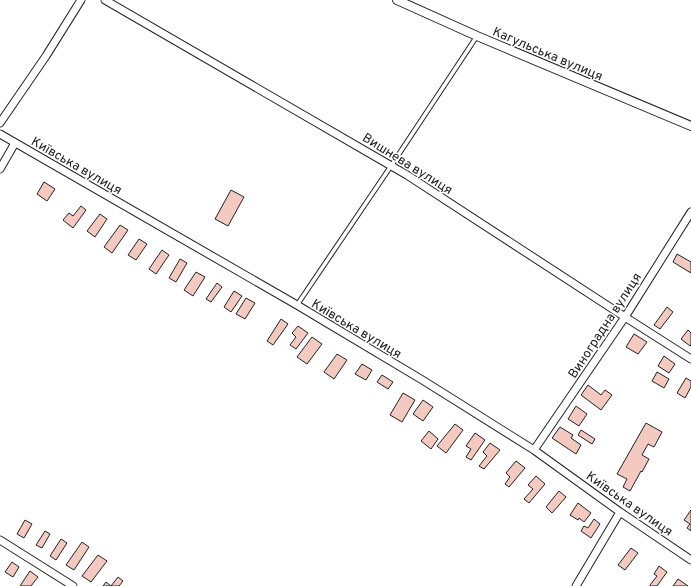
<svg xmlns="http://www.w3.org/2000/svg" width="691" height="586" font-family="Overpass,sans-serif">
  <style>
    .building { fill: #f3c9c0; stroke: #222 }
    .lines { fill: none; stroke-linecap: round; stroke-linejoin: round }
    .service-casing { stroke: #222; stroke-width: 5.5 }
    .minor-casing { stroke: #222; stroke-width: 9 }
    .tertiary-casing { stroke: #222; stroke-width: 10 }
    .service { stroke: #fff; stroke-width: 3.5 }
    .minor { stroke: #fff; stroke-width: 7 }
    .tertiary { stroke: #fff; stroke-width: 8 }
    .labels { text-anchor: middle; stroke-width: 3; stroke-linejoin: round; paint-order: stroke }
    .street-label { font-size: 13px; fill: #222; stroke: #fff }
  </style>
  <rect width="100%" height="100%" fill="#fff"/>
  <!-- building -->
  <path class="building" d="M44,182l11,7 -8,12 -10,-7z
    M231,190l13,7 -16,29 -13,-7z
    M81,206l5,4 -13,18 -10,-8 6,-7 4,3z
    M100,214l7,5 -12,18 -8,-6z
    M120,225l8,5 -16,23 -8,-6z
    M139,239l8,5 -11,16 -8,-5z
    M162,250l7,5 -13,19 -7,-5z
    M677,254l14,8v11l-18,-11z
    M180,259l7,4 -11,19 -7,-4z
    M196,272l9,5 -12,19 -9,-6z
    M217,283l5,4 -11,15 -5,-3z
    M234,291l8,5 -11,16 -7,-5z
    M246,298l9,5 -10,16 -9,-5z
    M667,307l6,5 -13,17 -6,-4z
    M281,319l7,5 -15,21 -6,-4z
    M298,326l10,7 -12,16 -6,-4 6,-8 -4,-4z
    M688,330l3,3v12l-1,1 -9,-7z
    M634,334l13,8 -9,12 -12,-7z
    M312,337l10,7 -15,20 -10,-7z
    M337,354l10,6 -13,19 -10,-7z
    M664,356l11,8 -6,9 -11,-7z
    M362,364l10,6 -6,10 -11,-6z
    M657,372l12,7 -5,9 -12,-7z
    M382,375l11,7 -5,7 -11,-7z
    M686,378l5,3v6l-6,11 -8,-5z
    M588,385l13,10 4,-5 7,5 -11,15 -20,-15z
    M403,393l12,7 -13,22 -12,-7z
    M423,400l10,7 -10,14 -10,-7z
    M576,406l11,8 -8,12 -11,-7z
    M646,423l16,9 -8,15 -6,-3 -6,11 7,4 -7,13 -1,-1 -11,20 -7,-4 4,-8 -10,-5z
    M455,424l8,6 -17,23 -9,-7z
    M560,427l13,8 -2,3 10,7 -5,9 -24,-16z
    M581,430l14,9 -3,5 -14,-9z
    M429,431l9,8 -7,10 -10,-8z
    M475,433l10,7 -14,20 -5,-3 5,-8 -5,-3z
    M490,443l10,7 -16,19 -5,-3 8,-10 -4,-4z
    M516,461l9,7 -16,19 -4,-3 5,-7 -4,-4z
    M536,476l9,8 -16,19 -5,-4 9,-10 -5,-4z
    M559,491l7,6 -14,16 -6,-6z
    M578,503l13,10 -7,9 -5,-4 -1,2 -8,-5z
    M691,510v21l-4,-3 3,-4 -6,-4z
    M594,519l6,5 -9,14 -10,-7 3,-5 4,2z
    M25,520l7,4 -8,14 -7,-4z
    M45,531l5,3 -8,14 -6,-3z
    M61,539l6,4 -11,17 -6,-4z
    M82,542l7,5 -15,23 -8,-5z
    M631,548l7,5 -13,17 -7,-5z
    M98,555l9,6 -16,21 -9,-6z
    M12,562l7,5 -6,10 -8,-5z
    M659,566l8,6 -10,14h-7v-1l7,-9 -3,-2z
    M30,571l8,6 -7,9h-11z
    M118,577l5,4 -4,5h-16l3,-4 5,4z
    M678,579l10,7h-15z"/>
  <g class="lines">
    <defs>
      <path id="service" d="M297,305l94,-139 86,-130"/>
      <path id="minor" d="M105,0l302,175 218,142 66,42
        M0,123l46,-67 35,-56
        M0,134l297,171 127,76 110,69 86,62 71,48
        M0,169l15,-26
        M534,450l91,-133 66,-105
        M0,540l73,46
        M576,586l44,-74"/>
      <path id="tertiary" d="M397,0l80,36 214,90"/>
    </defs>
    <!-- service casing -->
    <use href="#service" class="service-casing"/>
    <!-- minor casing -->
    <use href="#minor" class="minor-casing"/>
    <!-- tertiary casing -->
    <use href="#tertiary" class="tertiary-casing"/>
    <!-- service -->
    <use href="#service" class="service"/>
    <!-- minor -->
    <use href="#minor" class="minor"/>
    <!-- tertiary -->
    <use href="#tertiary" class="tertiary"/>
  </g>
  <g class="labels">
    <!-- street labels -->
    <g class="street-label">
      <text transform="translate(548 53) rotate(23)" y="5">Кагульська вулиця</text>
      <text transform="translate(408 163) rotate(32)" y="5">Вишнева вулиця</text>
      <text transform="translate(77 165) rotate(30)" y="5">Київська вулиця</text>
      <text transform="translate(604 325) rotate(-57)" y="5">Виноградна вулиця</text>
      <text transform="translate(357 328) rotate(31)" y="5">Київська вулиця</text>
      <text transform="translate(630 503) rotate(35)" y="5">Київська вулиця</text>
    </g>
  </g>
</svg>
